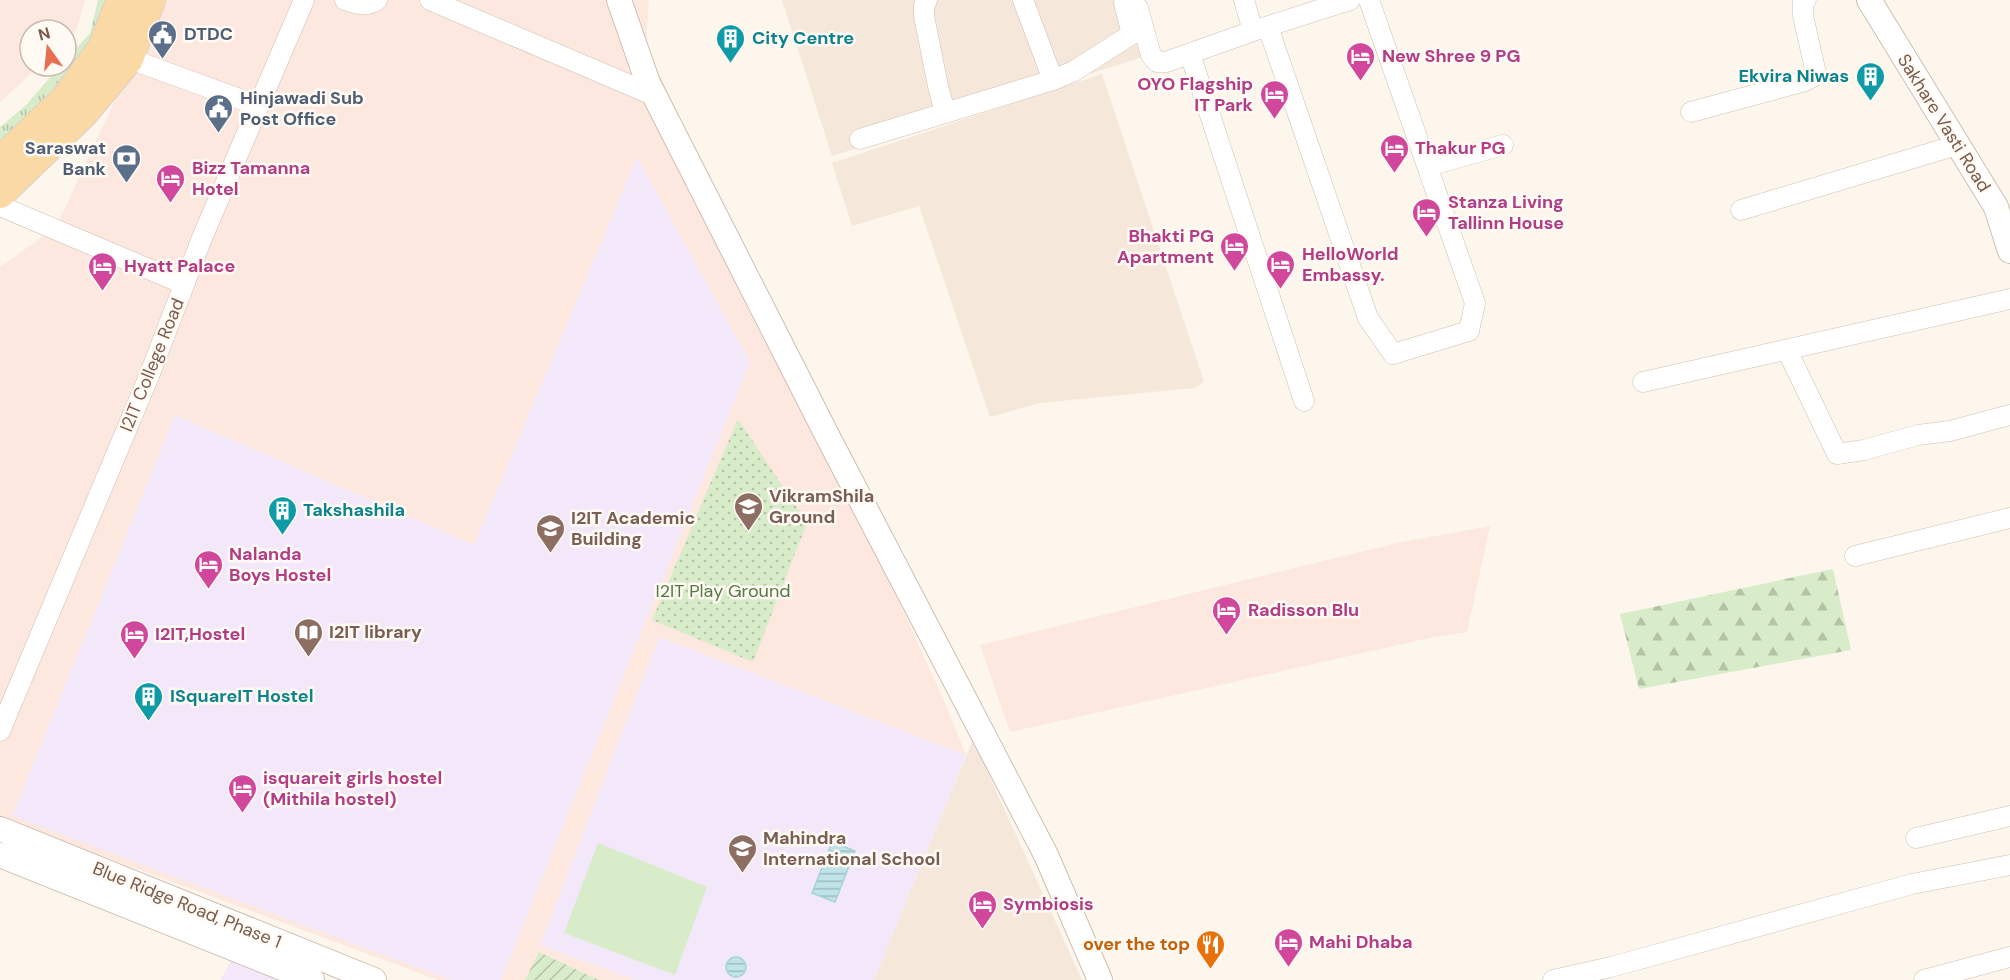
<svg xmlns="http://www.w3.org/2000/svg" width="2010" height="980" font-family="'DM Sans',sans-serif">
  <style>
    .residential { fill: #f5e8da }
    .commercial { fill: #fde8e0 }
    .education { fill: #f3e8fa }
    .grass { fill: url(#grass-tufts) }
    .forest { fill: url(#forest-firs) }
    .park { fill: url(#park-dots) }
    .garden { fill: url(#garden-furrows) }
    .pitch { fill: #d8ecc9 }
    .water { fill: url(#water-rules); stroke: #a5d3da; stroke-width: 1.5 }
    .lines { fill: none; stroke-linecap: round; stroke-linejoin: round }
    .minor-casing { stroke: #d1beb0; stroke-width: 21 }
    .tertiary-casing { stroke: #d1beb0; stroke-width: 26 }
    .primary-casing { stroke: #dad1cd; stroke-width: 32 }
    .minor { stroke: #fff; stroke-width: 20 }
    .tertiary { stroke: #fff; stroke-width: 24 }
    .primary { stroke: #fbd9a5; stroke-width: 30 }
    .labels { text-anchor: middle; stroke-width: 5; stroke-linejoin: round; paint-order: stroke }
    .service-label { font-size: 18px; font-weight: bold; fill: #4e5e75; stroke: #fffaf3; text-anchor: start }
    .culture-label { font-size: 18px; font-weight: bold; fill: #0d838f; stroke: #fffaf3; text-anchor: start }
    .hotel-label { font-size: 18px; font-weight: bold; fill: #b23c85; stroke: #fffaf3; text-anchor: start }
    .street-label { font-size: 18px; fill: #7a5c4d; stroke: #fffaf3 }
    .education-label { font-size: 18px; font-weight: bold; fill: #785e54; stroke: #fffaf3; text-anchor: start }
    .park-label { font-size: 18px; fill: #537a41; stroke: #fffaf3 }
    .food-label { font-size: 18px; font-weight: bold; fill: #c56008; stroke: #fffaf3; text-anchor: end }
  </style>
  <defs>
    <pattern id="grass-tufts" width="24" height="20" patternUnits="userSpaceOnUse" patternTransform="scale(1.5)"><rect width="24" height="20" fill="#d8ecc9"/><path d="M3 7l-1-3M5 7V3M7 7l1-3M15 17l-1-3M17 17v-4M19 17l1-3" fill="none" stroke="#b4c2a5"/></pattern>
    <pattern id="forest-firs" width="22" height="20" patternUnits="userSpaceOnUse" patternTransform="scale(1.5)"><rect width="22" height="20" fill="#d8ecc9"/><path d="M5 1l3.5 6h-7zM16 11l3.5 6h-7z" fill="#b4c2a5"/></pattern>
    <pattern id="park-dots" width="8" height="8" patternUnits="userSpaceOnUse" patternTransform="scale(1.5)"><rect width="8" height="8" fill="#d8ecc9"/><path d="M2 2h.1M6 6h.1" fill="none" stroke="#b4c2a5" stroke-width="1.8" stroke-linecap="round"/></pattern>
    <pattern id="garden-furrows" width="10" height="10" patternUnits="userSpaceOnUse" patternTransform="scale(1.5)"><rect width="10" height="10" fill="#d8ecc9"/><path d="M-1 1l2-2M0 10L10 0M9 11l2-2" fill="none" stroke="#b4c2a5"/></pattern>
    <pattern id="water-rules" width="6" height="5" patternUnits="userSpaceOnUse" patternTransform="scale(1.5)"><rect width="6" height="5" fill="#bfe3e8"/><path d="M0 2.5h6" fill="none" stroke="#a0bbbe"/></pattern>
  </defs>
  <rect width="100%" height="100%" fill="#fdf6ec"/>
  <!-- residential -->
  <path class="residential" d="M782,0h348l16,56 -314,100z
    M1102,74l102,308 -10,6 -154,15 -50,14 -71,-211 -67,20 -20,-63z
    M974,737l18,45 90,198h-208z"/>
  <!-- commercial -->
  <path class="commercial" d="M0,0h85l-9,31 -10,10v-11h-36v36h9l-39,36z
    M160,0h489l-3,44 299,659 21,52 -92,225h-436l-438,-162v-551l56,-40 100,-215z
    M1490,526l-23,106 -33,5 -424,95 -30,-87 417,-102z"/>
  <!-- education -->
  <path class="education" d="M637,157l113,205 -249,618h-50l-439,-164 163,-401 299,130z
    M659,637l307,118 -92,225h-238l-96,-35z
    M232,958l59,22h-70z"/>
  <!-- grass -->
  <path class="grass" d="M98,0h14l-42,83 -70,65v-21l25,-21 35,-40h6v-6l24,-27z"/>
  <!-- forest -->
  <path class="forest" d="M1833,569l18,81 -212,39 -19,-75z"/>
  <!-- park -->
  <path class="park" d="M738,419l69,104 -54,139 -101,-42z"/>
  <!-- garden -->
  <path class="garden" d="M539,952l60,28h-74z"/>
  <!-- pitch -->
  <path class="pitch" d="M598,843l109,44 -32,88 -111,-42z"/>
  <!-- water -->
  <path class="water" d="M832,842l23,9 -20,51 -23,-9z
    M726 967a10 10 0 1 1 20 0a10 10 0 1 1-20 0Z"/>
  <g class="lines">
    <defs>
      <path id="minor" d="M345,0c12,4 21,7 32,0
        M430,0l223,95
        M927,0l-3,5v11l14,70 7,26
        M1023,0l30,80
        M1244,0l9,31 97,-31
        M1138,8l13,47 6,7h9l87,-31
        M1268,27l100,291 25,36 76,-23 6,-28 -106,-303
        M1190,54l114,347
        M119,55l140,51
        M1691,112l114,-31 9,-5 1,-7 -12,-53v-13l3,-3
        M860,139l193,-59 21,-9 58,-37 -8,-31
        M1428,166l75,-21
        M0,206l184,78
        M1741,210l216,-65
        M1787,350l50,104 27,-4 54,-15 32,-4 60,-16
        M1643,382l367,-83
        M1855,556l155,-38
        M0,731l149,-355 53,-138 102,-238
        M1916,838l94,-22
        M1553,980l58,-13 301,-83 98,-19
        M1924,980l86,-23"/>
      <path id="tertiary" d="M619,0l29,83 181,356 217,416 54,125
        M1869,0l127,207 14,44
        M0,829l374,151
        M0,855l312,125"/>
      <path id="primary" d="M0,162l66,-63 37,-51 19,-48
        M0,193l83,-80 45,-54 22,-59"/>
    </defs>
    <!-- minor casing -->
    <use href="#minor" class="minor-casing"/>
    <!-- tertiary casing -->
    <use href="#tertiary" class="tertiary-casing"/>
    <!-- primary casing -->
    <use href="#primary" class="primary-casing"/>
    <!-- minor -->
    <use href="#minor" class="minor"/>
    <!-- tertiary -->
    <use href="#tertiary" class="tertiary"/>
    <!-- primary -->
    <use href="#primary" class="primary"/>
  </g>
  <!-- icons -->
  <defs>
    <symbol id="civic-pin" viewBox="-11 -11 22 30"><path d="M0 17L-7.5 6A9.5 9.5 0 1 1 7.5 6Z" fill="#5c6f8a" stroke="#fffaf3"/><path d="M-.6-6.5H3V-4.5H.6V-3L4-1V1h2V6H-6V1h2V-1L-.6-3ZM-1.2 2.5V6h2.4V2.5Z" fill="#fff"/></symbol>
    <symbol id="building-pin" viewBox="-11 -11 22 30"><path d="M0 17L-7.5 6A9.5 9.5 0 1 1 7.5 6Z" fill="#0f9aa8" stroke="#fffaf3"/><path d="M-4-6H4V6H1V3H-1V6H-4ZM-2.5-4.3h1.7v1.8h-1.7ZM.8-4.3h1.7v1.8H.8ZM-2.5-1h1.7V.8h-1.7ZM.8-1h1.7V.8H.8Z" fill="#fff"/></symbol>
    <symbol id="hotel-pin" viewBox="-11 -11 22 30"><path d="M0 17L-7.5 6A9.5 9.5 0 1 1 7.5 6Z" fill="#d1479c" stroke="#fffaf3"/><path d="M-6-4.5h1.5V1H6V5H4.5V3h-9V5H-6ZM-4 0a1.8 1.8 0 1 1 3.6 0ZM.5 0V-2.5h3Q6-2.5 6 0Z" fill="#fff"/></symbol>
    <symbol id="bank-pin" viewBox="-11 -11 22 30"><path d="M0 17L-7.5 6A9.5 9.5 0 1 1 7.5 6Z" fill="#5c6f8a" stroke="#fffaf3"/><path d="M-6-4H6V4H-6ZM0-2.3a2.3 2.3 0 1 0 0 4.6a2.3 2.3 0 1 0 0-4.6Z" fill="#fff"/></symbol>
    <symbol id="university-pin" viewBox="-11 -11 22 30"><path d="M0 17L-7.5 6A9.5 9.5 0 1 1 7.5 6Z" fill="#8d6e63" stroke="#fffaf3"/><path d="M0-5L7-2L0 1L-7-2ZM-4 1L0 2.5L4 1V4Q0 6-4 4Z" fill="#fff"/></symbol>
    <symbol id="library-pin" viewBox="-11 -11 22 30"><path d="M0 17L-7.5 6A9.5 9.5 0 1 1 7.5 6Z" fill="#8d6e63" stroke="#fffaf3"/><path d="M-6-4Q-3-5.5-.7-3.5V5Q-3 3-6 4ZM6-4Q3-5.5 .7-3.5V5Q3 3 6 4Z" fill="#fff"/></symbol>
    <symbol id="school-pin" viewBox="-11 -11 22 30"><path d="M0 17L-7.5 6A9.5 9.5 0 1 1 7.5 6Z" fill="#8d6e63" stroke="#fffaf3"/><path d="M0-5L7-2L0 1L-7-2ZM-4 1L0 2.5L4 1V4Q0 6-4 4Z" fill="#fff"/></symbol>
    <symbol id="restaurant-pin" viewBox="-11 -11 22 30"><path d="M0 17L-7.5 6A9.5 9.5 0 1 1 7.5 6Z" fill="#e8710a" stroke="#fffaf3"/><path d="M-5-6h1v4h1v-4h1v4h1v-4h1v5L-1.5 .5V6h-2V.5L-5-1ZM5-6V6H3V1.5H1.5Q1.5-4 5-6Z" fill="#fff"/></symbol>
  </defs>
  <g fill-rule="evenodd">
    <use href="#civic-pin" x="146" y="18" width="33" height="45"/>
    <use href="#building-pin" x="714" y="22" width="33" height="45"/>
    <use href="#hotel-pin" x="1344" y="40" width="33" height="45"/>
    <use href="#building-pin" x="1854" y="60" width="33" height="45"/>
    <use href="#hotel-pin" x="1258" y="78" width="33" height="45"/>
    <use href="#civic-pin" x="202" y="92" width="33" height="45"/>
    <use href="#hotel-pin" x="1378" y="132" width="33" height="45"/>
    <use href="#bank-pin" x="110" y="142" width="33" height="45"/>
    <use href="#hotel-pin" x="154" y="162" width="33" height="45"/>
    <use href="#hotel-pin" x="1410" y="196" width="33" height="45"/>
    <use href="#hotel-pin" x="1218" y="230" width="33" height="45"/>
    <use href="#hotel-pin" x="1264" y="248" width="33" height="45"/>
    <use href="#hotel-pin" x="86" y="250" width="33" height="45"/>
    <use href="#university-pin" x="732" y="490" width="33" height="45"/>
    <use href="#building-pin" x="266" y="494" width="33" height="45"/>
    <use href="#university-pin" x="534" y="512" width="33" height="45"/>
    <use href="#hotel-pin" x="192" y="548" width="33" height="45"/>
    <use href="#hotel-pin" x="1210" y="594" width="33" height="45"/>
    <use href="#library-pin" x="292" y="616" width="33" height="45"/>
    <use href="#hotel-pin" x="118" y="618" width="33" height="45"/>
    <use href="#building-pin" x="132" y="680" width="33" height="45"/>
    <use href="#hotel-pin" x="226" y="772" width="33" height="45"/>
    <use href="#school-pin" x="726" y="832" width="33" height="45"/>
    <use href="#hotel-pin" x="966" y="888" width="33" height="45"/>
    <use href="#hotel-pin" x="1272" y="926" width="33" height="45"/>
    <use href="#restaurant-pin" x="1194" y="928" width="33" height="45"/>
  </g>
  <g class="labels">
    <!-- service labels -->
    <g class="service-label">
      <text x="184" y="40">DTDC</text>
      <text x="240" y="104">Hinjawadi Sub<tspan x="240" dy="21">Post Office</tspan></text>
      <text x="106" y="154" text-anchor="end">Saraswat<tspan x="106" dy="21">Bank</tspan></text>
    </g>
    <!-- culture labels -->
    <g class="culture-label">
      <text x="752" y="44">City Centre</text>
      <text x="1849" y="82" text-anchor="end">Ekvira Niwas</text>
      <text x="303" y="516">Takshashila</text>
      <text x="170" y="702">ISquareIT Hostel</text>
    </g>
    <!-- hotel labels -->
    <g class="hotel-label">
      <text x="1382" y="62">New Shree 9 PG</text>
      <text x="1253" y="90" text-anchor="end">OYO Flagship<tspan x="1253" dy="21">IT Park</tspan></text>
      <text x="1415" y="154">Thakur PG</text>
      <text x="192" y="174">Bizz Tamanna<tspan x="192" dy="21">Hotel</tspan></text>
      <text x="1448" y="208">Stanza Living<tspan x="1448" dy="21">Tallinn House</tspan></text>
      <text x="1214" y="242" text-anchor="end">Bhakti PG<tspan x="1214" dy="21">Apartment</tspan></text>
      <text x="1302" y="260">HelloWorld<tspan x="1302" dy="21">Embassy.</tspan></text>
      <text x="124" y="272">Hyatt Palace</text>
      <text x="229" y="560">Nalanda<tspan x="229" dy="21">Boys Hostel</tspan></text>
      <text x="1248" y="616">Radisson Blu</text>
      <text x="155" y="640">I2IT,Hostel</text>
      <text x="263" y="784">isquareit girls hostel<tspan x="263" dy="21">(Mithila hostel)</tspan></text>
      <text x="1003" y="910">Symbiosis</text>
      <text x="1309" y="948">Mahi Dhaba</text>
    </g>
    <!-- street labels -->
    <g class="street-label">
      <text transform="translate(1944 123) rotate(58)" y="6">Sakhare Vasti Road</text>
      <text transform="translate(152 365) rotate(-68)" y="6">I2IT College Road</text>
      <text transform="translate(187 905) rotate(22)" y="6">Blue Ridge Road, Phase 1</text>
    </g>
    <!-- education labels -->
    <g class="education-label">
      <text x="769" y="502">VikramShila<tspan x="769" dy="21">Ground</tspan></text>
      <text x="571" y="524">I2IT Academic<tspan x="571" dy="21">Building</tspan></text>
      <text x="329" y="638">I2IT library</text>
      <text x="763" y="844">Mahindra<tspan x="763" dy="21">International School</tspan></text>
    </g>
    <!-- park labels -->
    <g class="park-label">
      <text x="723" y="597">I2IT Play Ground</text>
    </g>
    <!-- food labels -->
    <g class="food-label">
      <text x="1190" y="950">over the top</text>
    </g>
  </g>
  <!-- north arrow -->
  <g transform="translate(48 48) rotate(345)"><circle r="28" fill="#fffaf3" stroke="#cabbb1" stroke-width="1.5"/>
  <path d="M0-4.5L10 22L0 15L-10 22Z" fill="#e76f51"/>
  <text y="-9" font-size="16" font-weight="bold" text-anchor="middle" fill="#7a5c4d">N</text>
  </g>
</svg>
